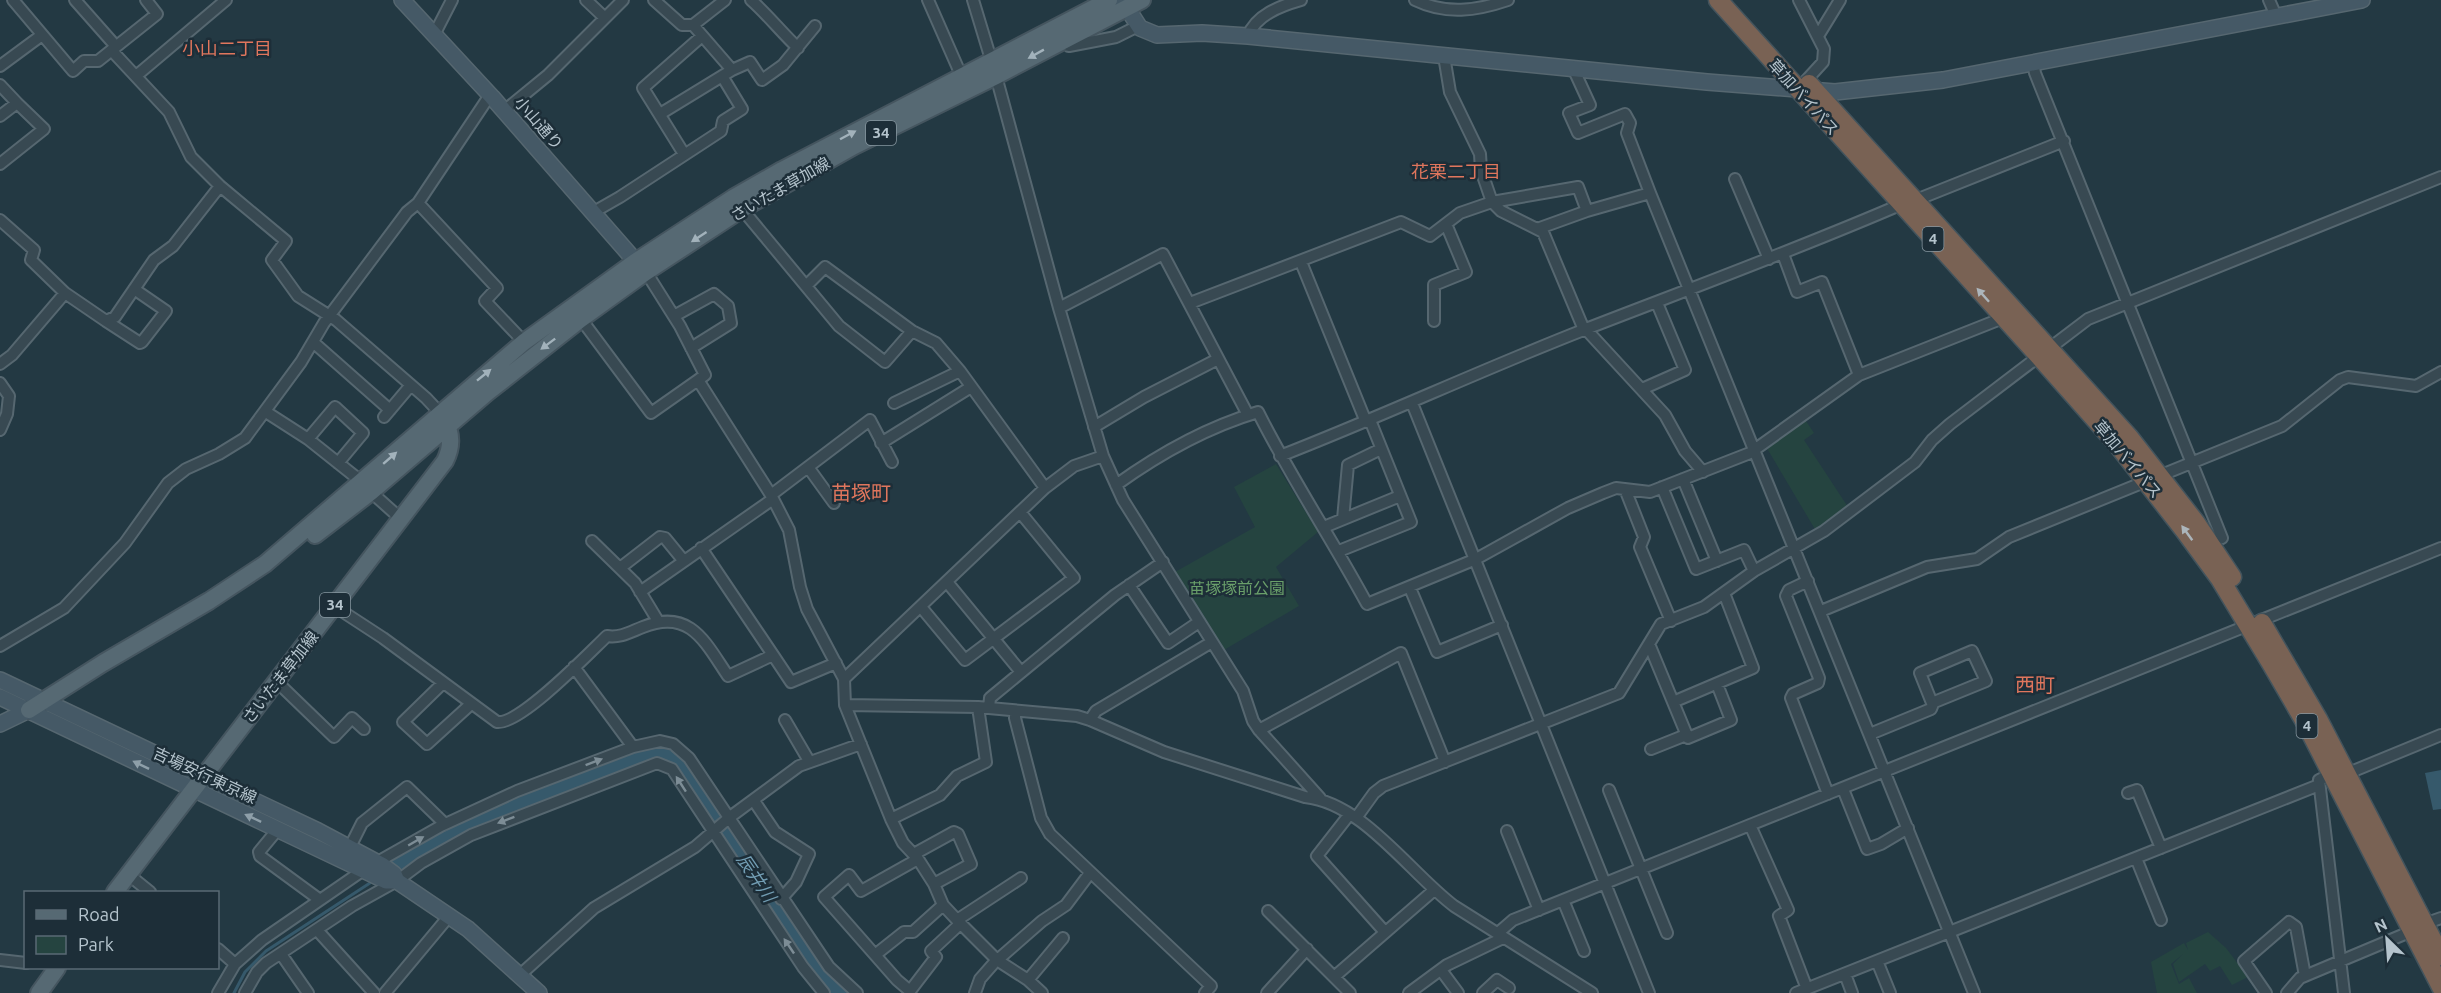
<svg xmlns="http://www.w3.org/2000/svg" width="2441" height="993" font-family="Ubuntu,'Noto Sans JP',sans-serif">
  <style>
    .green { fill: #254440 }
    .water { fill: #36596b }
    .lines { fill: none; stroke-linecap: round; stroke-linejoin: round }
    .stream { stroke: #36596b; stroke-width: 3 }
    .river { stroke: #36596b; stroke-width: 18 }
    .street-casing { stroke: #566770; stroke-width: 14 }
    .secondary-casing { stroke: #566770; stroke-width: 18 }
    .primary-casing { stroke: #45555f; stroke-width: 20 }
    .highway-casing { stroke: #43545d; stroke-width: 21 }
    .street { stroke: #384952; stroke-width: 10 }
    .secondary { stroke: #455966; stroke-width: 15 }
    .primary { stroke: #566973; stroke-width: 16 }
    .highway { stroke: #796254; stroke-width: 18 }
    .oneway { fill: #a2b2bb }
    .oneway2 { fill: #acb5bb }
    .oneway3 { fill: #7d8d96 }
    .oneway4 { fill: #8e9fa9 }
    .labels { text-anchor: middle; stroke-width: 5; stroke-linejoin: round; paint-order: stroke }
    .shield { fill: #1d2e38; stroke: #8797a0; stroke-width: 1.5 }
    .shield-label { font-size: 15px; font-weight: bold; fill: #b5c4cd }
    .street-label { font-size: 16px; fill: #b5c4cd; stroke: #1d2e38 }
    .park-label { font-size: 16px; fill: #6aa06a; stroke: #1d2e38 }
    .neighbourhood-label { font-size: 18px; fill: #e0765d; stroke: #1d2e38 }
    .water-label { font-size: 18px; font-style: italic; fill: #729db3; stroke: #1d2e38 }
    .quarter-label { font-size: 20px; fill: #e0765d; stroke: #1d2e38 }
  </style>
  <rect width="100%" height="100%" fill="#233943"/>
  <!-- green -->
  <path class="green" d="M1804,418l10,15 -10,7 44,67 -32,24 -51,-86z
    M1276,464l42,68 -42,35 23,39 -75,44 -49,-78 80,-45 -21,-40z
    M2208,932l18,16 22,29 -16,8 -12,-19 -10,5 -5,-7 -26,18 -6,-18 10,-10 -12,10 8,20 10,-6 8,15h-40l-6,-31 33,-19 4,7 -2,-7z"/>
  <!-- water -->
  <path class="water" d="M2441,770v39l-8,1 -8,-37z"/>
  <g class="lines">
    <!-- stream -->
    <path class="stream" d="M234,993l11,-21 21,-21 107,-70"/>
    <!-- river -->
    <path class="river" d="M378,877l61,-37 55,-26 97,-40 58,-21 15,-2 8,3 6,6 143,215 18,18"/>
    <defs>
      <path id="street" d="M13,0l60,71 11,-10h14l59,-47 -11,-14
        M75,0l38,43 1,10 55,59 22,45 29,29 66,55 -14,19 26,36 38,24 90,78 14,15
        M586,0l19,18
        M654,0l28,25h11l39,45
        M751,0c17,15 30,32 47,48
        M928,0l33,75
        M973,0l23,76 63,232 44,148 20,44 120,191 10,30 6,9 61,68
        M1415,0c31,15 61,11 93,0
        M1799,0l25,49 -1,13 -21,23
        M2269,0l7,16
        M693,25l32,-25
        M434,35l18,-35
        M1248,36c8,-21 32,-30 53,-36
        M1818,36l22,-36
        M1065,39l4,7 47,-9 22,-11
        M1444,56l6,36 30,62 1,16 11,32 9,9 42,21 39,93 83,90 20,36 18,21
        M2033,63l2,10 187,465
        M0,66l42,-31
        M1573,68l17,37 -21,8 9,20 47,-19 5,9 -3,10 23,60 324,800
        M136,76l90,-76
        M0,85l17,18 -17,13
        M504,111l44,-36 75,-75
        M660,114l72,-44 18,-8 12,18 21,-15 32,-39
        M684,154l-41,-66 59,-52
        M0,164l44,-35 -27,-26
        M1735,179l34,80
        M1916,200l148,-59
        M418,203l79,85 -12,13 39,41
        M742,209l97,117 46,36 27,-31
        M592,213l28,-16 101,-66 2,-10 19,-12 -20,-33
        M0,220l34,30 -3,10 34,33 41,28 9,-4 39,-57 19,-14 47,-60
        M1537,229l50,-18 63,-18
        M1783,254l14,38 25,-10 37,93
        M1301,262l65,160
        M646,272l34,54 25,49 -7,5 73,115 18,35 11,57 7,22 37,70
        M806,286l19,-19 87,64 24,12 24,28 85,117
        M1190,303l211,-81 29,14 30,-23 32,-11 86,-15 9,24
        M1059,308l104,-54 85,161
        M674,316l40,-22 14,12 3,17 -40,25
        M581,319l70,94 47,-33
        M106,321l34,22 2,-1 24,-31 -32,-22
        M1434,321v-36l32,-13 -20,-48
        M313,342l77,68
        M0,364l12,-9 53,-62
        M0,383l9,13 -2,18 -7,16
        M1642,389l43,-19 -28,-67
        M894,403l66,-32
        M1412,403l237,590
        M266,412l42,27 54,43
        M384,417l27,-32
        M1094,427l50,-30 74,-38
        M308,439l27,-32 28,26 -25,30
        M881,443l90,-56
        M1280,456c103,-40 203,-87 306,-127 106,-41 212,-80 316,-125
        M808,467l26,36
        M1683,479l34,82
        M1116,485c43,-31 92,-58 142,-73 33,66 74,127 109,192l109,-45 92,-51 35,-15 13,-5 34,4 100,-39 109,-78 144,-57
        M1662,487l34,82 48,-19 10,21
        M1625,489l19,48 -4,10 31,74
        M371,492l29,26
        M771,495l99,-75 22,42
        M1343,519l5,-54 33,-16
        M1324,527l76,-31
        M592,541l43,42 23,38
        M701,548l72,107
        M1339,551l72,-29 -41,-102
        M620,568l40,-31 5,1 18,22
        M1808,581l-19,9 -3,6 33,82 -1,5 -25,11 -2,4 37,96
        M947,582l74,90
        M1129,585l39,58 31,-21
        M1410,588l27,64 65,-27
        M640,592l133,-93
        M334,606l49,32 114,84c23,3 91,-68 110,-86 14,2 23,-4 36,-9 47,-19 62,15 85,49l45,-21 18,27 45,-19
        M921,607l44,53 109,-82 -54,-66
        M1821,611l106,-44 50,-8 32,-22 273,-111 58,-46 8,-3 68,9 25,-14
        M1649,644l39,94 43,-18 -14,-36
        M0,646l64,-38 61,-65 43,-60 18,-14 33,-15 26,-16 56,-76 23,-39 83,-111 11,-9 68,-102 6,-4
        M574,667l59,80
        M276,681l58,56 18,-19 12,11
        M443,683l-40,39 24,22 44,-40
        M1673,702l80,-34 -29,-75
        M845,705l133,2 99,9 13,4 74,32 141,45c58,6 104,75 149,109l138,87
        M989,708l1,-10 125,-103 48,-33
        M1015,711v7l26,100 9,16 161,152 -6,7
        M785,720l24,41
        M1090,720l6,-9 116,-69
        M1259,730l142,-77 44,109
        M1870,734l61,-25 2,-5 -1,-1 -12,-30 52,-22 14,30 -54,22
        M1651,749l35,-14
        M2331,774l-12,6 25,213
        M2346,774l95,-39
        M1843,789l24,60 14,-5 27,-16
        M1609,790l58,143
        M2128,793l9,-3 24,58
        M754,801l21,31 34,22 -13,28 -15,17
        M1349,815l-32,41 67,75
        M1356,818l18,-25 9,-7 236,-93 42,-69 43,-17 50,-36 70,-40 91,-69 17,-22 18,-16 138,-105 353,-142
        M891,819l49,-24 17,-19 29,-14 -8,-55
        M1750,825l38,85 -9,6 28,73
        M278,829l-19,23 1,4 60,44
        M1507,831l32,79
        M350,847l12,-24 45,-36 38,37
        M914,854l40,-22 4,2 13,30 -37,20
        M2136,858l25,62
        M918,859l-57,32 -12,-16 -25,22 73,83 13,11 26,-34 -5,-6 29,-27
        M129,875l21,17
        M1563,900l21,51
        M1268,911l82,82
        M957,920l64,-42
        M2424,924l17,-6
        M317,930l57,63
        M1498,933l15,-13 928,-372
        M218,949l17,15
        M281,954l27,39
        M875,955l29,-23h9l30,-27
        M0,960l26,3
        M1877,961l13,32
        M1441,970l17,23
        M1845,974l7,19
        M520,975l74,-67 101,-61 35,-30 69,-51 62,-22
        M1334,977l99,-86
        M1028,980l35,-42
        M218,993l17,-29 27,-24 103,-71 76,-43 76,-35 116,-44 27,-6 13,3 16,14 140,209 28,26
        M245,993l12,-21 9,-9 86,-57 45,-25 24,-18 50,-28 186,-72 15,6 131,198 21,26
        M385,993l65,-78
        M975,993l5,-14 14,-16 48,-42 24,-16 24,-32
        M1042,993l-14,-13 -31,-20 -40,-40 -14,-15 -9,-21 -16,-25 -15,-16 -12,-24 -46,-114 -1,-26 201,-191 29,-22 29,-10
        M1267,993l40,-44
        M1409,993l38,-28 56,-27
        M1483,993l14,-13 12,8
        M1796,993l523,-208
        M2266,993l-22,-32 45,-39 7,5 9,49
        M2287,993l13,-15 112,-47"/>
      <path id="secondary" d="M402,0l90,97 152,174
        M1122,0l18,28 17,7 45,-2 46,3 459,46 128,10 108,-12 419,-80
        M0,680l318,151 64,34 12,9 3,7
        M0,697l386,184h11l71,48 71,64
        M0,724l29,-14"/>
      <path id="primary" d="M315,535l56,-43 117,-100 93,-73 65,-47 96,-63 112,-63 142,-70 146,-76
        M29,710l74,-47 106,-62 56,-37 259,-222 111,-80 98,-64 49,-28 327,-170
        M115,892l330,-431c7,-14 7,-28 -1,-41
        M39,993l18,-25"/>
      <path id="highway" d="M1718,0l320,355 79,89 67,86 36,49 52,86 33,57 136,265
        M1809,84l320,353 67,86 36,54
        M2262,623l56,96 123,237"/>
    </defs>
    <!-- street casing -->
    <use href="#street" class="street-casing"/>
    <!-- secondary casing -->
    <use href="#secondary" class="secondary-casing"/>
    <!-- primary casing -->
    <use href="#primary" class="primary-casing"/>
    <!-- highway casing -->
    <use href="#highway" class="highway-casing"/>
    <!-- street -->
    <use href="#street" class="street"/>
    <!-- secondary -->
    <use href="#secondary" class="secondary"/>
    <!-- primary -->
    <use href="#primary" class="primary"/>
    <!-- highway -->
    <use href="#highway" class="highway"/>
  </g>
  <!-- one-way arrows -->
  <defs><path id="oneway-solid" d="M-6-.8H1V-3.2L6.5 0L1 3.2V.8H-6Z" transform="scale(1.5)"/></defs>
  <g class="oneway">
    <use href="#oneway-solid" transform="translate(1036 54) rotate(151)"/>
    <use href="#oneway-solid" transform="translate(848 135) rotate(-28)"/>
    <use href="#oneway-solid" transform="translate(699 237) rotate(147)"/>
    <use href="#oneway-solid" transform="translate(548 344) rotate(143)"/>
    <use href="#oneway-solid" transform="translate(484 375) rotate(-39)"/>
    <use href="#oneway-solid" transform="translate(390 458) rotate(-41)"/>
  </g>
  <g class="oneway2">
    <use href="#oneway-solid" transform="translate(1983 295) rotate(-132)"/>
    <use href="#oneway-solid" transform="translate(2187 533) rotate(-126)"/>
  </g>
  <g class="oneway3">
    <use href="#oneway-solid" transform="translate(594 762) rotate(-21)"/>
    <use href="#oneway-solid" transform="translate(681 784) rotate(-123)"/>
    <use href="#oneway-solid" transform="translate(506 820) rotate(159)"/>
    <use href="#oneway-solid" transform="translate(416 841) rotate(-30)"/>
    <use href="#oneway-solid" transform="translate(789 946) rotate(-124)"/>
  </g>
  <g class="oneway4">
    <use href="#oneway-solid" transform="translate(141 765) rotate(-154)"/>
    <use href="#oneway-solid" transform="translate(253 818) rotate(-155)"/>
  </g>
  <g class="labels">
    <!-- shield labels -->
    <g class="shield">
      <rect x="866" y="121" width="30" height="24" rx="4.5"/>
      <rect x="1922.5" y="227" width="21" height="24" rx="4.5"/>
      <rect x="320" y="593" width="30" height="24" rx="4.5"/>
      <rect x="2296.5" y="714" width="21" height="24" rx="4.5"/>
    </g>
    <g class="shield-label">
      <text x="881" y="138">34</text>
      <text x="1933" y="244">4</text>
      <text x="335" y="610">34</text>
      <text x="2307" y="731">4</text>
    </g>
    <!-- street labels -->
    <g class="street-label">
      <text transform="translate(1804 97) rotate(48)" y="6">草加バイパス</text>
      <text transform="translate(539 123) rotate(49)" y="6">小山通り</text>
      <text transform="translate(780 189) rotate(-30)" y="6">さいたま草加線</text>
      <text transform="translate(2128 459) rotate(50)" y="6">草加バイパス</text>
      <text transform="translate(280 677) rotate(-52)" y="6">さいたま草加線</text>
      <text transform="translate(205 775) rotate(25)" y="6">吉場安行東京線</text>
    </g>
    <!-- park labels -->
    <g class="park-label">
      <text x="1237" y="594">苗塚塚前公園</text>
    </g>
    <!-- neighbourhood labels -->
    <g class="neighbourhood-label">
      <text x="227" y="55">小山二丁目</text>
      <text x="1456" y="178">花栗二丁目</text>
    </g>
    <!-- water labels -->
    <g class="water-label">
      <text transform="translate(756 878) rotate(56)" y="6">辰井川</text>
    </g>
    <!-- quarter labels -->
    <g class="quarter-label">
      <text x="861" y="500">苗塚町</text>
      <text x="2035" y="692">西町</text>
    </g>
  </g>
  <!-- legend -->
  <rect x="24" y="891" width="195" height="78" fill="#1d2e38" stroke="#5a6a74" stroke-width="1.5"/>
  <rect x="36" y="910" width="30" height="9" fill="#566973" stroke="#5a6a74" stroke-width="1.5"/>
  <text x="78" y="921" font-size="18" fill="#b5c4cd">Road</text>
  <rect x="36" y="936" width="30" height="18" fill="#254440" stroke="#5a6a74" stroke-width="1.5"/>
  <text x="78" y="951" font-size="18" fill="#b5c4cd">Park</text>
  <!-- north arrow -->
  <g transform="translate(2387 939) rotate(335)" stroke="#1d2e38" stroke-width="4.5" paint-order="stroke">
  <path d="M0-4.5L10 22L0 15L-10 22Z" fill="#b5c4cd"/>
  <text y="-9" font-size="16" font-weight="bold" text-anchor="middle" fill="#b5c4cd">N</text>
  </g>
</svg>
